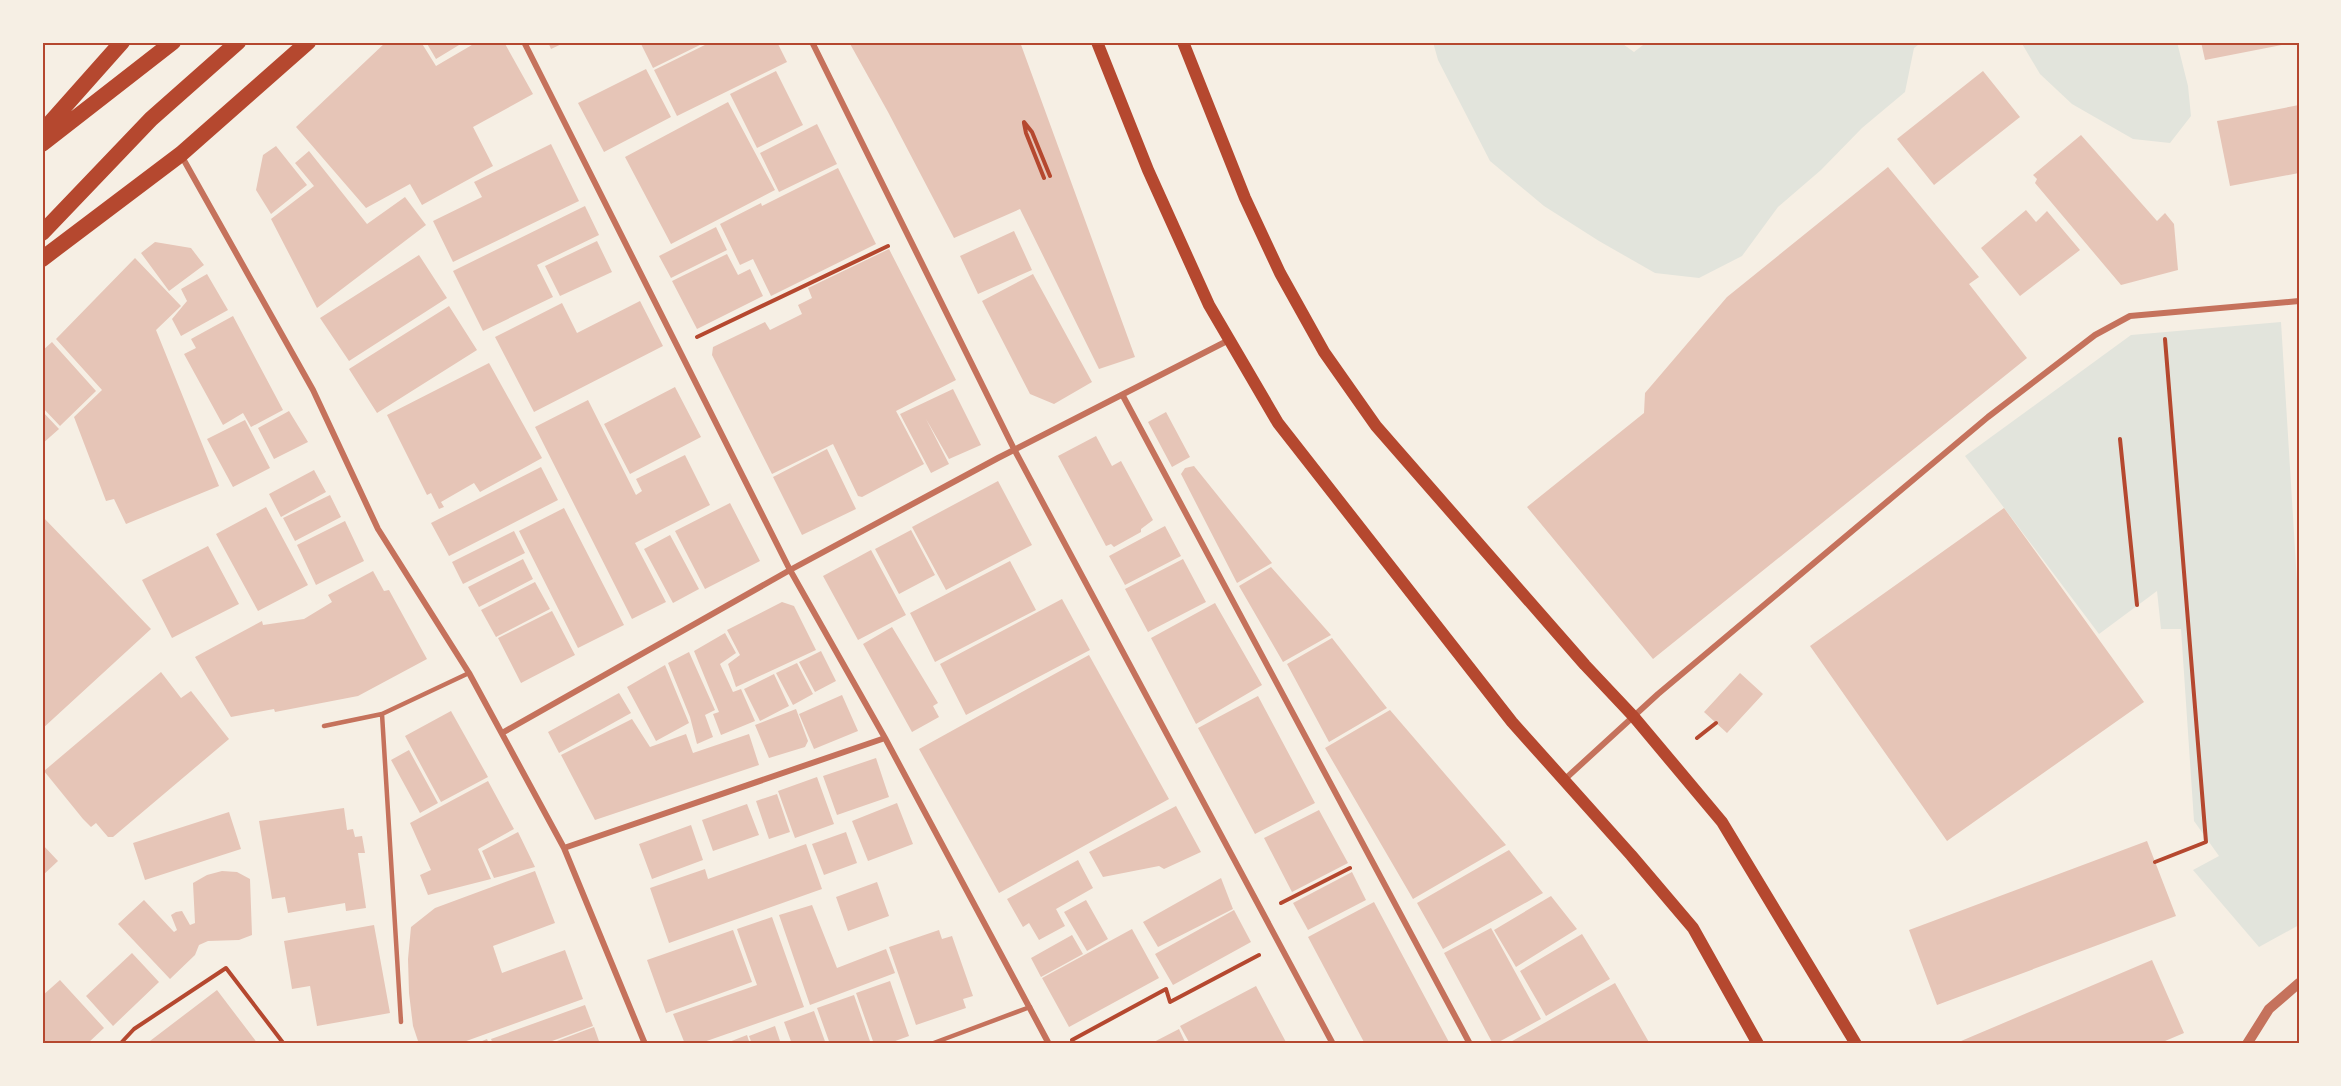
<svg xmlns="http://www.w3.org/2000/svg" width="2341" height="1086" font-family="'Titillium Web',sans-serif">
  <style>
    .green { fill: #e2e4dc }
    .building { fill: #e6c5b7 }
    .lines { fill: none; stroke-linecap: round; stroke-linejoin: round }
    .path { stroke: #b5482f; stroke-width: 4 }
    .service { stroke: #c5725c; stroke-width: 4.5 }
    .minor { stroke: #c5725c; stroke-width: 6 }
    .tertiary { stroke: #c5725c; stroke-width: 10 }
    .secondary { stroke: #b5482f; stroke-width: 12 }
    .trunk { stroke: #b5482f; stroke-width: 16 }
    .neatline { fill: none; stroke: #b5482f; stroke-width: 2 }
  </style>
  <rect width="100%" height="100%" fill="#f6efe4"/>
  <!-- green -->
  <path class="green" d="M1433,42h187l14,10 13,-10h275l-8,6 -9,44 -43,36 -41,42 -43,37 -36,49 -43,22 -44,-5 -56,-32 -55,-35 -54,-45 -52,-101z
    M2021,42h156l11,44 3,30 -21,27 -37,-4 -61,-35 -32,-30z
    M2281,322l18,292v311l-40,22 -66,-77 26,-14 -25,-35 -13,-192h-20l-4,-38 -58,43 -134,-178 166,-121z"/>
  <!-- building -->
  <path class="building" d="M386,42h35l15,24 41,-24h27l29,52 -60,33 20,39 -71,39 -12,-21 -44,24 -70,-81z
    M426,42h38l-28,17z
    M548,42h18l-15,7z
    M640,42h66l-53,26z
    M711,42h66l10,20 -110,54 -23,-46z
    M849,42h171l115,315 -36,12 -79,-160 -66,29 -66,-126z
    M2201,42h91v1l-87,17z
    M646,69l25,48 -67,35 -26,-49z
    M776,71l27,54 -46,23 -27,-54z
    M1983,71l37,46 -86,68 -37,-46z
    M728,102l47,88 -104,54 -46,-87z
    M2299,105v68l-69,13 -13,-65z
    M817,124l20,40 -58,28 -19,-39z
    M2081,135l76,86 8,-8 9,11 4,46 -57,15 -86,-102 2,-4 -4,-4z
    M551,144l28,57 -126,61 -20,-41 49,-24 -8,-15z
    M276,146l31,39 -36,29 -15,-24 7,-35z
    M309,151l58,73 38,-27 21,28 -109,83 -46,-89 43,-33 -19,-23z
    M1888,167l91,110 -10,7 58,74 -374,301 -126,-152 117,-94 1,-20 82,-96z
    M838,168l38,76 -105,52 -18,-37 -13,6 -20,-41 41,-21 1,3z
    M585,206l14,29 -62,30 16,32 -70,34 -30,-60z
    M2026,210l10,12 11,-11 33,39 -60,46 -39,-48z
    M716,227l11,23 -56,28 -12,-22z
    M1014,231l18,39 -54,24 -18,-38z
    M597,241l15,31 -52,24 -15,-30z
    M155,242l36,6 13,17 -35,26 -28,-38z
    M889,249l67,131 -60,31 28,53 -62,33 -4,-1 -25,-52 -61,30 -60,-119 1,-8 52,-25 5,8 32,-16 -4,-9 14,-7 -4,-10z
    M727,254l11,21 12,-6 13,27 -66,33 -25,-48z
    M419,255l28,43 -98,63 -29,-43z
    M135,258l46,48 -25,24 63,156 -93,38 -12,-25 -8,2 -32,-84 28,-27 -46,-51z
    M207,274l21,36 -47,26 -9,-17 15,-18 -6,-12z
    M1033,274l59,108 -38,22 -24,-10 -48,-93z
    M640,301l23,45 -129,66 -39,-75 67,-34 15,30z
    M449,306l28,44 -100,63 -28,-44z
    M233,316l50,94 -32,17 -8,-14 -20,12 -39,-71 12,-6 -5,-9z
    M52,342l44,49 -36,35 -18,-19v-56z
    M489,363l53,95 -62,34 -6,-9 -33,19 3,5 -5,2 -8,-16 -4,2 -40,-80z
    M675,387l26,50 -71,37 -26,-50z
    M953,389l28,56 -32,14 -23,-40 23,45 -18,9 -31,-59z
    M588,400l48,95 6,-4 -6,-12 49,-24 25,50 -75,38 31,59 -34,17 -97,-192z
    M42,411l17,18 -17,15z
    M289,411l19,31 -34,17 -16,-31z
    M1166,412l24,45 -18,10 -24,-45z
    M245,420l25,48 -37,19 -26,-48z
    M1096,436l16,30 9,-5 32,59 -12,9v3l-27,15 -3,-3 -5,2 -48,-90z
    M827,449l29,60 -54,26 -29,-58z
    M1194,466l78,97 -35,20 -56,-109 4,-6z
    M541,467l17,33 -109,56 -18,-33z
    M314,470l12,22 -45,25 -12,-23z
    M998,481l34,64 -86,45 -34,-63z
    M330,495l11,22 -46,24 -12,-23z
    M730,503l30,58 -55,28 -30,-58z
    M266,507l42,78 -50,26 -42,-77z
    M564,508l60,117 -46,23 -59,-117z
    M2004,508l140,194 -197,139 -137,-195z
    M42,516l109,113 -109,100z
    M345,521l19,40 -48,24 -19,-40z
    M1165,526l16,30 -56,29 -16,-29z
    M911,530l24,45 -36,19 -24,-45z
    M514,531l11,22 -62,31 -11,-22z
    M670,535l29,54 -26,14 -29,-54z
    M208,546l31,58 -67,34 -30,-58z
    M871,550l35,65 -48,25 -35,-64z
    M523,559l10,20 -54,28 -11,-20z
    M1183,559l23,43 -58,30 -23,-43z
    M1010,561l26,49 -101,52 -25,-49z
    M1271,567l60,68 -48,27 -44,-76z
    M373,571l11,20 5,-1 38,69 -69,37 -83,16 -1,-3 -43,8 -36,-60 67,-36 1,4 41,-6 28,-17 -4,-7z
    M535,582l15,27 -54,28 -15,-27z
    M1062,599l28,51 -124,65 -26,-51z
    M782,602l12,4 22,44 -80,37 -8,-23 12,-9 -13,-25z
    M1215,603l47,82 -66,39 -45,-86z
    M552,611l23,44 -54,28 -23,-45z
    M892,627l46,76 -5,3 6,11 -27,15 -49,-88z
    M725,633l11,20 -16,11 13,28 8,-3 14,32 -34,14 -8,-21 6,-2 -25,-61z
    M1332,638l55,70 -58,34 -42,-78z
    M821,651l15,30 -21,11 -16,-30z
    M689,652l26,58 -10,5 8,22 -16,7 -7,-27 -22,-54z
    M1089,655l80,144 -170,94 -80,-144z
    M797,663l16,31 -20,11 -17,-32z
    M665,665l24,58 -33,18 -29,-54z
    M161,672l20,26 10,-7 38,48 -116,98h-5l-12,-14 -5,4 -8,-8 -39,-48z
    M1740,673l23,21 -36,39 -23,-21z
    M774,674l15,32 -29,15 -16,-32z
    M619,693l12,20 -72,40 -11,-21z
    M842,695l16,36 -44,18 -15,-35z
    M1258,696l57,107 -60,31 -57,-106z
    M796,709l12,32 -3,6 -36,11 -14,-33z
    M1390,710l116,135 -93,54 -88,-151z
    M451,711l37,66 -47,25 -36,-66z
    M632,719l18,28 36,-13 7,19 56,-19 10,31 -164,55 -34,-65z
    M409,750l29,53 -18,10 -29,-53z
    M876,758l13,39 -52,18 -14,-39z
    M817,777l17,47 -39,14 -17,-47z
    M488,781l26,48 -36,20 13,30 -63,16 -8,-20 11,-5 -21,-47z
    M777,794l13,38 -21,7 -13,-38z
    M897,803l16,41 -45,17 -16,-40z
    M747,804l12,31 -46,16 -11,-31z
    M1176,806l25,46 -37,17 -5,-3 -56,11 -14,-25z
    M344,808l3,22 6,-1 2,8 7,-1 3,17h-7l8,55 -20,3 -1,-8 -57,10 -3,-16 -13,2 -13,-78z
    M1319,810l29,53 -56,29 -28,-54z
    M229,812l12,37 -96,31 -12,-37z
    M691,825l12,35 -51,19 -13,-35z
    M518,832l17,35 -41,11 -12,-27z
    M846,832l11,31 -33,12 -12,-31z
    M2147,841l29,75 -239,89 -28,-75z
    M42,844l16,17 -16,15z
    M806,844l16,45 -153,54 -19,-55 55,-19 3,10z
    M1509,850l34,43 -100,56 -26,-46z
    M1078,860l15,28 -37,21 9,17 -26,14 -10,-17 -6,4 -16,-28z
    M222,871l15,1 13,7 2,56 -13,5 -31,1 -9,4 -4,10 -25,24 -52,-55 26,-24 30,32 3,-2 -6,-15 5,-3 6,-1 8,14 5,-2 -2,-40 14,-8z
    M535,871l20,52 -62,23 9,27 63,-23 18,49 -125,45h-39l-6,-18 -4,-33 -1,-34 3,-32 24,-19z
    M1352,872l14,28 -58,30 -15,-27z
    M1221,878l12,31 -75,38 -15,-25z
    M877,882l12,34 -41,15 -12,-34z
    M1551,896l26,33 -61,38 -22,-37z
    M1086,900l22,39 -21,12 -23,-39z
    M1374,902l76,142h-85l-57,-107z
    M812,905l25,63 49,-19 9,24 -85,32 -31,-90z
    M1234,910l17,32 -78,43 -18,-31z
    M772,917l32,90 -106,37h-13l-12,-30 84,-29 -20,-56z
    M374,925l16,88 -73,13 -7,-40 -18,3 -8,-48z
    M1491,928l50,91 -46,25h-2l-49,-91z
    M1132,929l27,49 -90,49 -27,-49z
    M733,930l19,52 -86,31 -19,-53z
    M939,930l3,9 10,-3 21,60 -10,3 3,9 -50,17 -27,-78z
    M1582,934l28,45 -64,37 -26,-45z
    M1072,935l11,19 -42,23 -10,-19z
    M132,953l27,29 -46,44 -27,-30z
    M2152,960l32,73 -26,11h-204z
    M60,980l44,48 -17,16 -45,-2v-46z
    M890,981l19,55 -22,8h-13l-18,-51z
    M1615,983l35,61h-143z
    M1256,986l31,58h-97l-10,-18z
    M217,990l41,54h-112z
    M854,995l17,49h-41l-13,-36z
    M585,1005l8,21 -49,18h-51l-2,-5z
    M814,1011l12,33h-34l-8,-22z
    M775,1026l6,18h-29l-3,-8z
    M594,1027l6,17h-51z
    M1179,1029l7,15h-36z
    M747,1035l3,9h-20l-1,-2z
    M487,1039l2,5h-14z"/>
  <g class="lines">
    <!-- path -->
    <path class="path" d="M1024,122l8,10 18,44
      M1024,123l2,10 18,45
      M697,337l191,-91
      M2120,439l17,166
      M1697,738l19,-15
      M2155,862l51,-20 -41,-503
      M1281,903l69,-35
      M1072,1040l94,-51 4,13 89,-47
      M120,1044l14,-15 92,-61 58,76"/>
    <!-- service -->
    <path class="service" d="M324,726l58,-12
      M401,1022l-19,-308 87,-41
      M931,1044l99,-37"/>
    <!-- minor -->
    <path class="minor" d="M524,42l266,528 95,168 164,306
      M812,42l202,407 319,595
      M181,155l132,235 65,139 91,144 95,175 81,196
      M1123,396l347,648
      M502,733l288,-163 208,-112 231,-118
      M1564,780l94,-86 330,-277 107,-82 35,-19 169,-15
      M564,848l321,-110"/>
    <!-- tertiary -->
    <path class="tertiary" d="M2247,1044l22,-35 30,-26"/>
    <!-- secondary -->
    <path class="secondary" d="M1097,42l51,128 61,135 69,118 234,299 119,133 62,73 65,116
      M1183,42l62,156 35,75 44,79 52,74 209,239 49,52 88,105 134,222"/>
    <!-- trunk -->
    <path class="trunk" d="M42,132l80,-90
      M42,144l131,-102
      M42,233l109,-114 87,-77
      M42,259l139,-105 127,-112"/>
  </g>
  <!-- border -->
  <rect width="2341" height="1086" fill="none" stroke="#f6efe4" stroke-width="87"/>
  <rect x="44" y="44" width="2254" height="998" class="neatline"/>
</svg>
